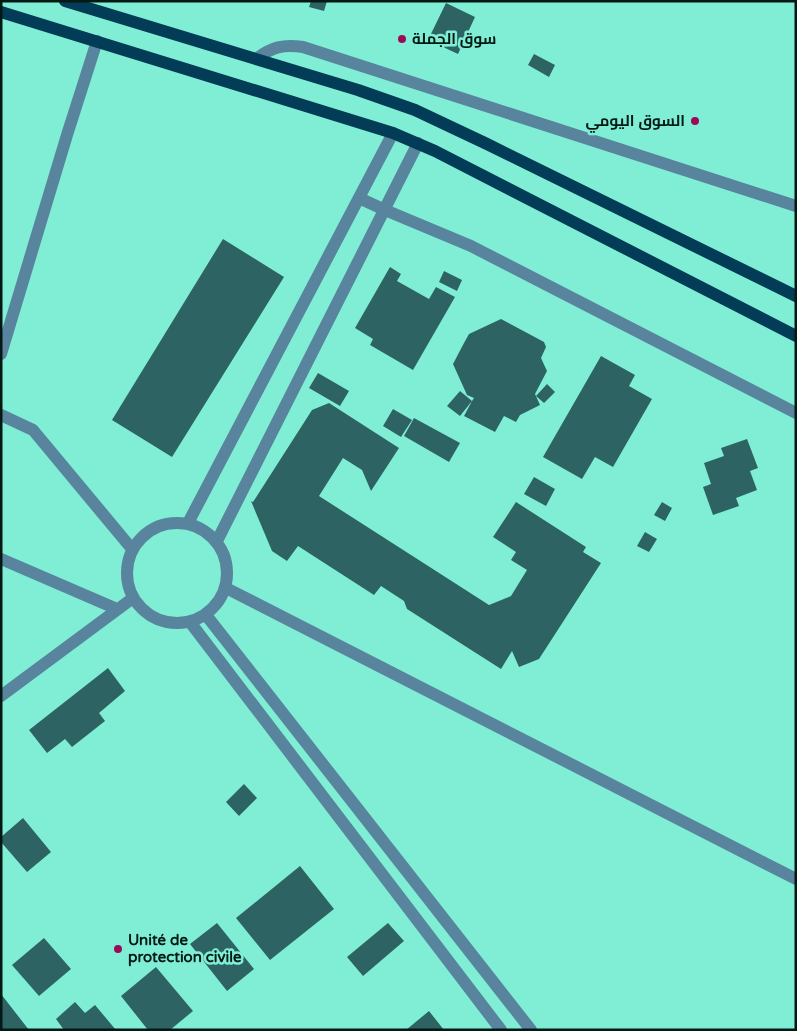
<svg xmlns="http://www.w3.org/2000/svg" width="797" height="1031" font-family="'Varela Round',Cairo,sans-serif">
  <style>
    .building { fill: #2e6364 }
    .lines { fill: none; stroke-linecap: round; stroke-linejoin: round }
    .minor { stroke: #58849e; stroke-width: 12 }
    .major { stroke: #023c57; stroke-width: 12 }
    .poi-dot { fill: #9b0a59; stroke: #80eed5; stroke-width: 2 }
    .labels { text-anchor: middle; stroke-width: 5; stroke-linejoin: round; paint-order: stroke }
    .poi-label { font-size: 15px; font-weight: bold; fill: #021914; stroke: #80eed5; text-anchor: start }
  </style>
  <rect width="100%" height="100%" fill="#80eed5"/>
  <!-- building -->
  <path class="building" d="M311,1h16l-3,10 -15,-4z
    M446,3l29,14 -17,37 -30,-14z
    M534,54l21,11 -6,12 -21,-12z
    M223,239l61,38 -112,180 -60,-37z
    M390,267l11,7 -4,7 32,18 7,-12 19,10 -42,73 -43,-25 3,-6 -18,-11z
    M444,271l18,9 -5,11 -18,-9z
    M501,319l43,23 2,5 -5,11 6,13 -12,23 5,11 -20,10 -4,7 -12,-6 -9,16 -31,-16 8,-15 -12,15 -13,-10 13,-15 12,10 2,-3 -7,-3 -14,-31 11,-21 5,-9z
    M601,356l34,19 -6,11 23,13 -39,68 -18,-10 -13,22 -39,-22z
    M318,373l31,18 -9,15 -31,-18z
    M547,384l8,8 -11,11 -8,-7z
    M329,403l70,45 -28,43 -9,-21 -19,-12 -24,38 170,109 22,-9 16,-26 -16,-10 5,-8 -23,-15 23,-35 70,45 -3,5 18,11 -62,96 -20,8 -7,-16 -11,18 -94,-60 -3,-8 -23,-15 -7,9 -76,-49 -11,15 -15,-10 -21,-50 2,1 59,-92z
    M393,409l19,11 -11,17 -18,-11z
    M414,418l46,25 -11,19 -45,-26z
    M747,439l11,29 -8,3 7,19 -21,8 3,8 -26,9 -10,-28 8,-3 -7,-21 20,-7 -3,-8z
    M534,477l21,12 -9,17 -22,-12z
    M662,502l10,6 -7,13 -11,-6z
    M645,532l12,7 -8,13 -12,-6z
    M108,668l17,23 -26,22 6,8 -33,26 -7,-8 -18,14 -18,-23z
    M244,784l13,14 -18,18 -13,-14z
    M23,818l28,34 -24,20 -26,-30v-5z
    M300,866l34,43 -64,51 -34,-42z
    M217,923l37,46 -27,22 -37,-47z
    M388,923l16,18 -41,35 -16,-19z
    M44,938l27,31 -32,27 -27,-31z
    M156,967l37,44 -23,19h-22l-27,-34z
    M1,994l28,36h-28z
    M75,1002l10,11 10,-8 21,25h-52l-8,-11z
    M429,1011l15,19h-38z"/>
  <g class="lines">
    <!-- minor -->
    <path class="minor" d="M256,59c16,-12 27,-15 47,-12l493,159
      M359,198l26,12 86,36 325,167
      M1,354l66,-219 30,-94
      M1,415l32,15 99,119
      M127 573a50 50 0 1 1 100 0a50 50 0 1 1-100 0Z
      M188,523l205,-390
      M217,541l201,-398
      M1,559l116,50
      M226,588l570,291
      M206,615l325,415
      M190,622l311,408
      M1,696l132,-98"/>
    <!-- major -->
    <path class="major" d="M65,1l293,89 57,20 72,34 309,152
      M1,12l392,121 42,18 361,185"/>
  </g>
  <!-- markers -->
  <g class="poi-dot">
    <circle cx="402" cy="39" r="5"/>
    <circle cx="695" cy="121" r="5"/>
    <circle cx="118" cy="949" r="5"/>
  </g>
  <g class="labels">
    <!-- poi labels -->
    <g class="poi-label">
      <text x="412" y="44">سوق الجملة</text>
      <text x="685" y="126" text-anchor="end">السوق اليومي</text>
      <text x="128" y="945">Unité de<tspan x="128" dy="17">protection civile</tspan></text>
    </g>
  </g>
  <!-- border -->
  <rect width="797" height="1031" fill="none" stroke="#021914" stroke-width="5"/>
</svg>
